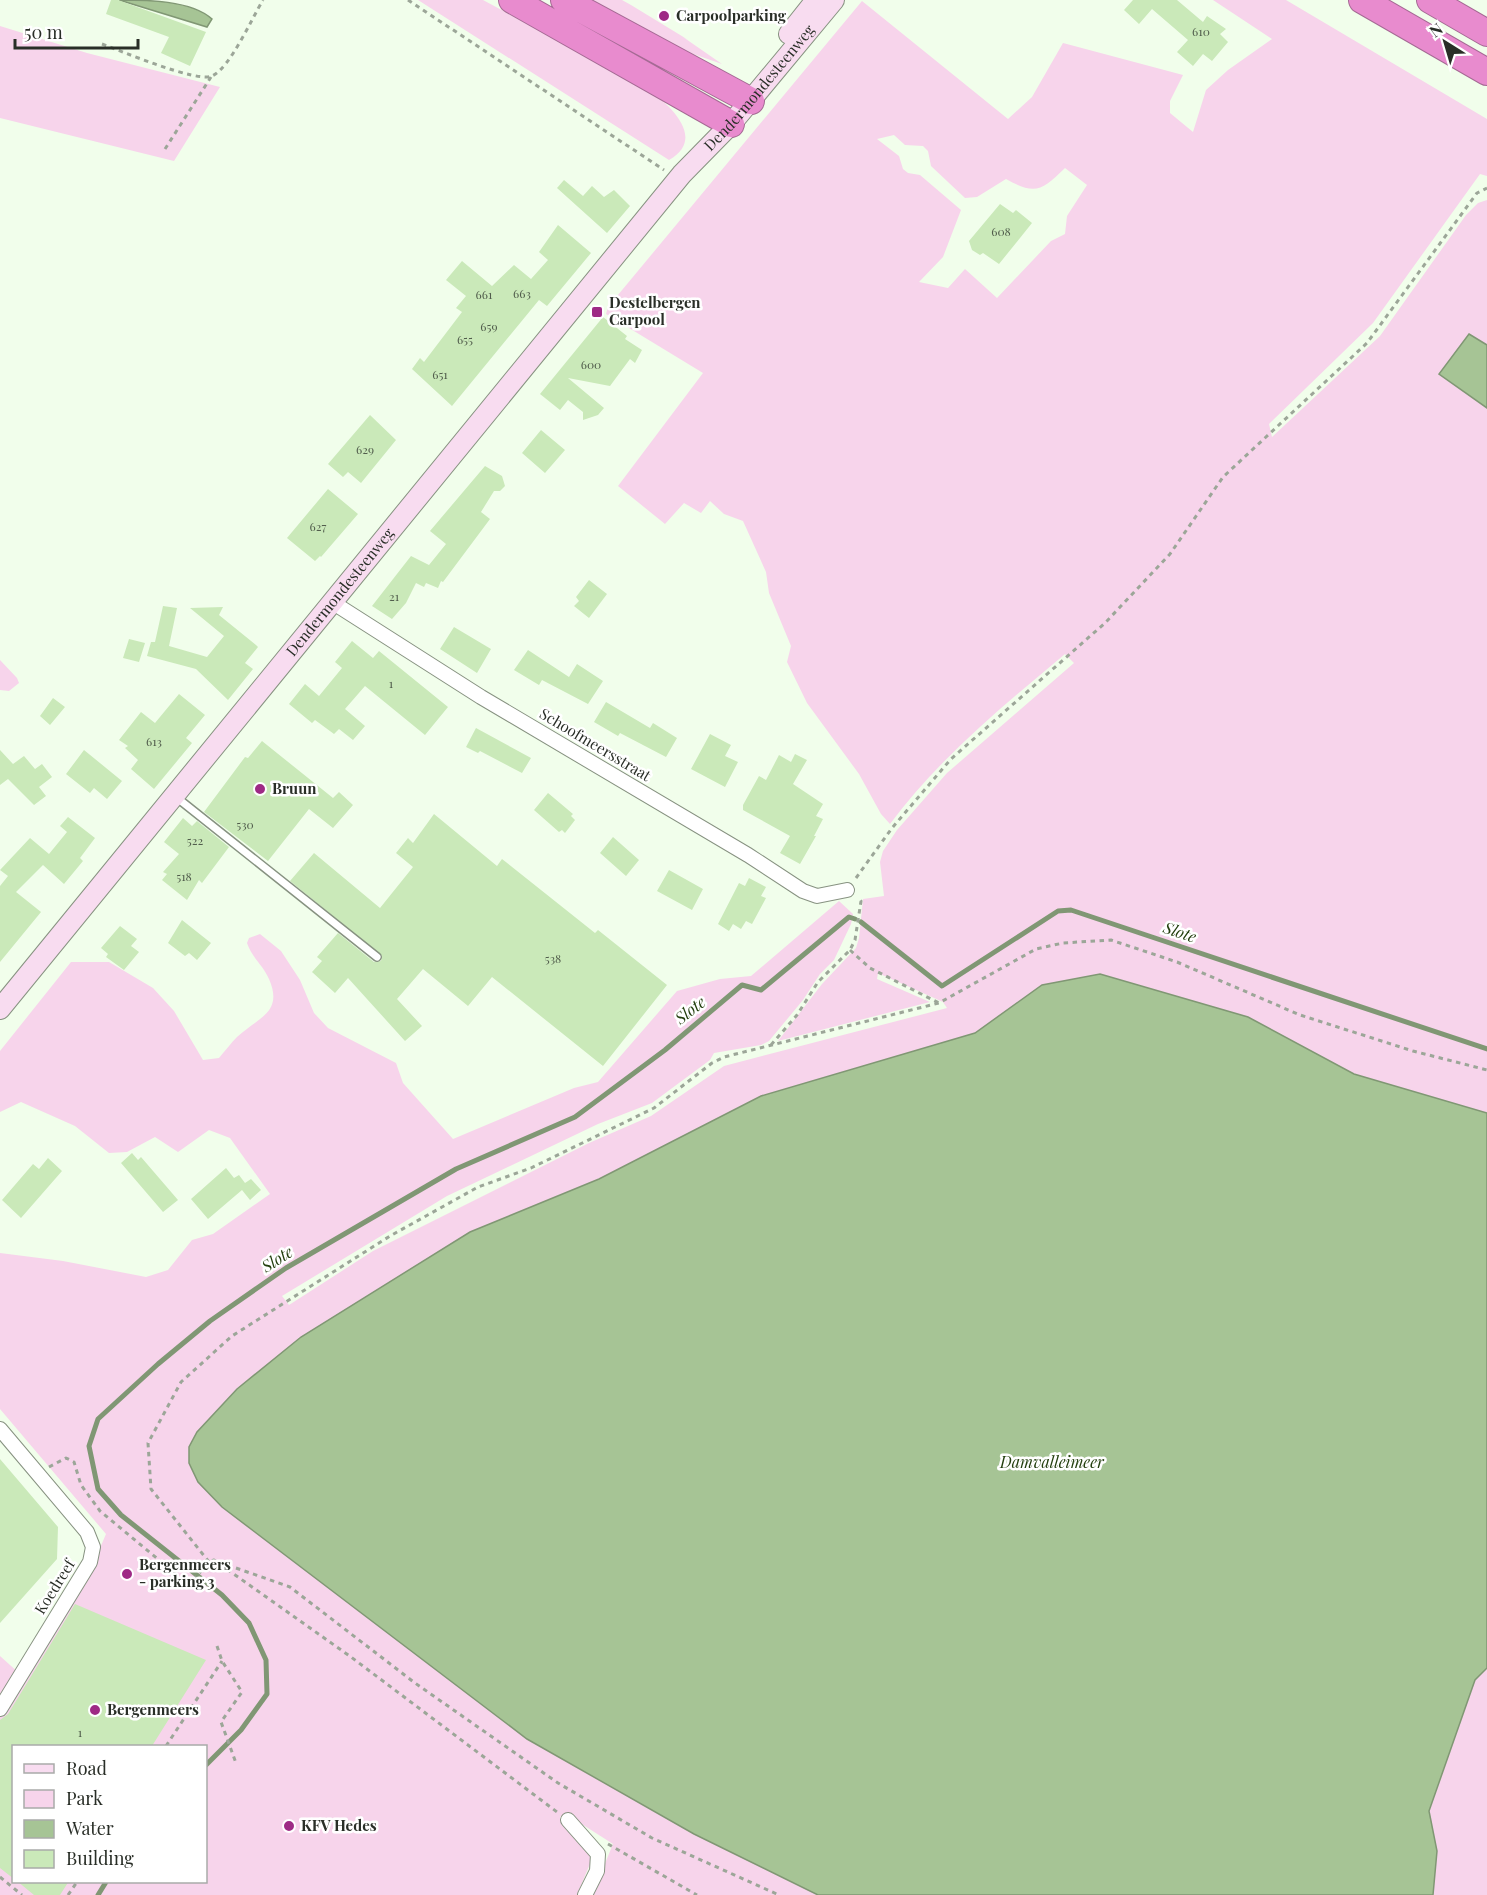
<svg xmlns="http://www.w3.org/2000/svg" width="1487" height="1895" font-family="'Playfair Display',serif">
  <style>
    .green { fill: #f7d4eb; fill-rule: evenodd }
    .water { fill: #a6c495; stroke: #809774; stroke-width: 1.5 }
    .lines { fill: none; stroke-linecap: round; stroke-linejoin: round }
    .stream { stroke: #809774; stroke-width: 5 }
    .building { fill: #cae9b9 }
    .lane-casing { stroke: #879281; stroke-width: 10 }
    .street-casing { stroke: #879281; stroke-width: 16 }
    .secondary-casing { stroke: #879281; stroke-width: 22 }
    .highway-casing { stroke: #a56a94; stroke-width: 28 }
    .path { stroke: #9ca698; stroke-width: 3; stroke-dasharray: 4.5 4.5; stroke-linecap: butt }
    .lane { stroke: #fff; stroke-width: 7 }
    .street { stroke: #fff; stroke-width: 14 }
    .secondary { stroke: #f8dcf0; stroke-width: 20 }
    .highway { stroke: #e88bce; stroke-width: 26 }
    .poi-dot { fill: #9e2a85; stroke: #fff; stroke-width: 2 }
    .labels { text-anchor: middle; stroke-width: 5; stroke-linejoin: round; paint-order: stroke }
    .number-label { font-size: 12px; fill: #515d4c }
    .poi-label { font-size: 15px; font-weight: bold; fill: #292e27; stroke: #fff; text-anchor: start }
    .street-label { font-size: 15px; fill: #292e27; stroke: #fff }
    .water-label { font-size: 16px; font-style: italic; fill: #233f0e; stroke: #fff }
  </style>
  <rect width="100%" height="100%" fill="#f1feeb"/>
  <!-- green -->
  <path class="green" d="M418,0h65l163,88c22,15 62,50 23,72z
    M592,0h30l9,5 59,36 -7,-4 39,27 -52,-18z
    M1213,0h73l201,119v57l-7,-2 -107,149 -104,101 3,13 108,-101 86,-121 12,-12 9,-3v145l-18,-11 -30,40 48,34v705l-133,-39 -106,-57 -148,-43 -58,11 -67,48 -214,63 -162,83 -129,53 -281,231 9,18 24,26 305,232 167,95 124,61h-226l21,-51 -47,-30 -6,3 32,42 -15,36h-577v-239l20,18 74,-112 12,-28 -106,-125v-156l63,8 83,16 22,-7 24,-30 21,-6 57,-40 -40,-56 -21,-8 -31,22 -23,-15 -28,15 -18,1 -34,-27 -54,-24 -21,10v-61l71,-89h38l44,26 21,23 29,49 16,-2c6,-7 12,-15 18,-21 20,-19 47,-24 32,-58 -6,-14 -17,-21 -22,-36l2,-5 11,-4 21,17 19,29 14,33 14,15 68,35 7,20 50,56 121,-51 24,-6 79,-91 43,-12 31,-3 88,-75 14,13 -2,10 -17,36 -14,14 -17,26 -34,41 -8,4 -47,8 -4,7 -58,43 -54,21 -151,72 -165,100 7,9 84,-54 216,-108 62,-27 73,-50 223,-58 -4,-6 -65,-29 -1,6 53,23 -152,39 44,-57 34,-36 3,-10 4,-39 21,-3 -4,-34 3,-11 14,-21 50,-57 127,-110 -9,-9c-63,53 -126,104 -175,170l-9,-10 -22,-40 -52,-71 -20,-41 4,-16 -22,-53 -3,-21 -23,-51 -19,-7 -14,-13 -9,12 -17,-10 -19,21 -47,-38 85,-113 -97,-59 2,-7 254,-306 146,118 24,-22 31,-54 120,32 -13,26v12l23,19 13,-42 22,-20 44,-31zM894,135l11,10 18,1 5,5 3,15 34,32 12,-1 29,-18c30,17 36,11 59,-11l22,17 -20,31 -2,18 -14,7 -54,57 -32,-29 -17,19 -29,-6 24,-25 18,-47 -41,-35 -12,-2 -5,-4 -4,-13 -22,-17zM14,1746h192v136h-192z
    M0,26l87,27 133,34 -46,74 -174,-43z
    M0,660l17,18 2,5 -10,8 -9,-1z
    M1487,1668v227h-54l4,-44 -8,-39 46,-132z"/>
  <!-- water -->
  <path class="water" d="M119,0c27,0 72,0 93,19l-5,8z
    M1469,334l18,11v63l-48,-34z
    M1100,974l148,43 106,57 133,39v555l-12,12 -46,131 8,40 -4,44h-615l-124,-61 -167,-95 -305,-232 -24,-25 -9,-19v-16l8,-15 40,-43 64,-52 169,-105 129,-53 162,-83 214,-63 67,-48z"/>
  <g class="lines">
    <!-- stream -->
    <path class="stream" d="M861,922l81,64 116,-75 13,-1 416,139
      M206,1765l35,-35 26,-36 -1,-34 -17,-37 -27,-28 -101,-80 -23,-26 -9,-43 9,-27 60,-55 52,-43 76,-53 170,-99 119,-52 90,-67 77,-65 19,5 88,-73 6,2
      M98,1895l8,-13"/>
  </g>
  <!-- building -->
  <path class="building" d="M111,0h7l88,32 -16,34 -29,-13 8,-16 -63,-23z
    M1133,0h44l26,22 4,-6 19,13 -6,5 8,8 -16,19 -9,-7 -10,12 -16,-14 11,-12 -36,-31 -13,15 -15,-14z
    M564,180l19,16 9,-10 12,11 10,-7 16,16 -23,27 -50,-45z
    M1000,204l13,9 3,-3 16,13 -33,41 -16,-11 -3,2 -8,-5 -3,-9z
    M558,225l33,28 -44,53 -8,-6 -87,106 -40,-37 8,-11 4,4 38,-50 -6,-4 10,-12 -20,-16 16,-19 30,25 22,-21 17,14 17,-19 -9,-8z
    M603,317l24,19 -2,3 17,11 -7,13 -5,-4 -20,27 -42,-8 36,30 -6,7 -15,5v-8l-15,-12 -8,10 -20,-16z
    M370,415l26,25 -35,43 -13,-11 -5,5 -15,-13z
    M541,430l24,20 -20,23 -23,-20z
    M485,466l17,10 3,10 -5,5h-6l-13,21 9,7 -47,63 -2,-1 -3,7 -12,-5 -2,4 -8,-4 -10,20 -14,16 -20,-13 39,-50 18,9 17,-21 -16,-13z
    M328,489l30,25 -37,43 -1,-1 -5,5 -28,-23z
    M589,580l18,14 -18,24 -15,-12 5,-5 -3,-4z
    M163,606l14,2 -8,38 38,11 17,-21 -34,-28 33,-1 -4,8 37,30 2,2 -13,16 8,6 -25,31 -32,-31 -49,-13 4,-14h4z
    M454,627l37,22 -14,24 -37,-24z
    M129,639l16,4 -6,19 -16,-4z
    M352,641l21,17 6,-7 69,56 -23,28 -60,-49 -20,23 20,17 -12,14 -14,-11 -5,5 -19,-14 -3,3 -23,-19 16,-20 14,12 23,-28 -7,-6z
    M528,650l41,27 8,-13 26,17 -15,23 -46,-24 -3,5 -25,-15z
    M179,694l26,21 -19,23 6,5 -38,46 -23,-20 7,-9 -13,-12 3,-2 -9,-6 22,-28 14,11z
    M53,698l12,9 -15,18 -10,-9z
    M606,702l44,26 3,-5 24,15 -11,19 -46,-24 -2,3 -24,-14z
    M476,728l55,30 -9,15 -42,-22 -2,2 -12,-6z
    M710,734l21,11 -6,11 13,6 -13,25 -34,-18z
    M262,741l71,57 6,-6 14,13 -20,23 -24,-19 -41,52 -64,-49 41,-55 3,1z
    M0,750l13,14 11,-8 11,13 7,-5 10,13 -13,10 7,9 -12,9 -26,-26 -8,6z
    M84,750l38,31 -15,18 -13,-11 -4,5 -24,-19z
    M795,754l12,6 -14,24 30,20 -7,12 7,3 -9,17h2l-16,28 -20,-11 10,-17 -47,-26v-5l16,-29 7,4 13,-25 12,7z
    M548,793l25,21 -2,2 4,4 -10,13 -3,-3 -3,2 -25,-22z
    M434,814l63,52 5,-7 93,74 3,-3 69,55 -64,81 -111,-89 -24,29 -45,-37 -26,30 25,27 -17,15 -57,-63 -13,15 -23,-21 10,-11 -5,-4 21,-24 36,29 7,-1 1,-5 -92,-75 24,-28 66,55 33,-41 -17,-14 12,-15 5,5z
    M68,817l27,21 -15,20 3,3 -19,23 -21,-19 -27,27 25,20 -41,50v-76l8,-10 -8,-6 30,-32 19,16 18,-22 -7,-6z
    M183,818l9,8 5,-5 32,26 -27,36 -3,-3 -12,20 -25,-20 5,-6 -4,-2 16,-18 -15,-12z
    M613,837l26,23 -13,16 -26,-23z
    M669,870l34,19 -11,21 -35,-19z
    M749,878l17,9 -5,9 5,2 -14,26 -6,-3 -5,8 -8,-5 -4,7 -11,-7 21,-41 6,3z
    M182,920l29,23 -14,17 -8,-7 -4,3 -17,-13z
    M120,926l17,13 -6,7 8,6 -15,18 -18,-13 2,-3 -7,-6z
    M132,1153l6,7 3,-3 37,43 -15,12 -42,-49z
    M48,1158l14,13 -41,47 -19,-18 31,-36 6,5z
    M226,1168l8,10 5,-3 6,8 6,-4 10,11 -11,10 -8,-10 -34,29 -17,-20z
    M0,1459l58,68 -1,32 -57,64z
    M75,1604l131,56 -54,86h-138v133l-14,-11v-148l8,-6z
    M17,1881h52l-9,14h-26z"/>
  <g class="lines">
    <defs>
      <path id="lane" d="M176,797l201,160"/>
      <path id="street" d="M332,602l149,95 267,158 55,36 14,5 30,-6
        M0,1429l87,103 6,15 -3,15 -90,147
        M568,1820l30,34 -1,17 -12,24"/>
      <g id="secondary">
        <path d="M789,34l27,-34"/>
        <path id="s1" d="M0,1009l682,-835 49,-50 103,-124"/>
      </g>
      <path id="highway" d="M512,0l219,124
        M564,0l187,101
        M1362,0l125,72
        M1430,0l57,33"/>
    </defs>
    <!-- lane casing -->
    <use href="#lane" class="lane-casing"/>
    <!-- street casing -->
    <use href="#street" class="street-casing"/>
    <!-- secondary casing -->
    <use href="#secondary" class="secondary-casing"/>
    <!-- highway casing -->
    <use href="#highway" class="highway-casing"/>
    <!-- path -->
    <path class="path" d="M408,0l256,170
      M102,44c19,7 95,39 110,32 18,-8 40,-58 51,-76
      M165,149l46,-72
      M856,878l36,-50 59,-69 154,-136 65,-69 53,-77 144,-134 110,-150 10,-5
      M850,950l20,18 69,35
      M771,1045l26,-30 21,-33 32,-32 5,-10 6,-39 -3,-3
      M49,1467l17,-9 8,4 7,23 19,26 89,74 20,-23 5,-2 137,97 206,155
      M209,1562l-58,-73 -3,-46 33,-61 51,-46 158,-100 88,-49 53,-19 123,-60 58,-45 12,-6 215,-54 97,-54 27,-6 48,-3 66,22 123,53 113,36 74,19
      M219,1562l71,25 125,96 143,100 94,55 127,57
      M217,1646l5,15 20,31 -21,30 15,41
      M166,1746l56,-85
      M608,1844l89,51
      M0,1877l22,18
      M68,1895l9,-13"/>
    <!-- lane -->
    <use href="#lane" class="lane"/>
    <!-- street -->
    <use href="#street" class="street"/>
    <!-- secondary -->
    <use href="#secondary" class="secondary"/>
    <!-- highway -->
    <use href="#highway" class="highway"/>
  </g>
  <!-- markers -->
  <g class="poi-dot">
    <circle cx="664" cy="16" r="6"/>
    <rect x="591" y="306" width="12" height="12" rx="3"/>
    <circle cx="260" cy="789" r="6"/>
    <circle cx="127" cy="1574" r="6"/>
    <circle cx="95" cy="1710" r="6"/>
    <circle cx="289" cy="1826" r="6"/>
  </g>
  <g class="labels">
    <!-- number labels -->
    <g class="number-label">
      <text x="1201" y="36">610</text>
      <text x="1001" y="236">608</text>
      <text x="522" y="298">663</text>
      <text x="484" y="299">661</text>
      <text x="489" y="331">659</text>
      <text x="465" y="344">655</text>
      <text x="591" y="369">600</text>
      <text x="440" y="379">651</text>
      <text x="365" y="454">629</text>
      <text x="318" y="531">627</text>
      <text x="394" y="601">21</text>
      <text x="391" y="688">1</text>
      <text x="154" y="746">613</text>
      <text x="245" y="829">530</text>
      <text x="195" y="845">522</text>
      <text x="184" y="881">518</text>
      <text x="553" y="963">538</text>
      <text x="80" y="1737">1</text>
    </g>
    <!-- poi labels -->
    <g class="poi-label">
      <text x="676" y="21">Carpoolparking</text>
      <text x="609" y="308">Destelbergen<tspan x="609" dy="17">Carpool</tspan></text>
      <text x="272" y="794">Bruun</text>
      <text x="139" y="1570">Bergenmeers<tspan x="139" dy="17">- parking 3</tspan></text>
      <text x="107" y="1715">Bergenmeers</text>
      <text x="301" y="1831">KFV Hedes</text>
    </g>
    <!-- street labels -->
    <g class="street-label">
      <text dy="5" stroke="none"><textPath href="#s1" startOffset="1194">Dendermondesteenweg</textPath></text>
      <text dy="5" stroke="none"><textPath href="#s1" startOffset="538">Dendermondesteenweg</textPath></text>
      <text transform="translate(595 745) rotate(31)" y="5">Schoofmeersstraat</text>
      <text transform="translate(55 1587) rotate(-58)" y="5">Koedreef</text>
    </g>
    <!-- water labels -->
    <g class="water-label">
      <text transform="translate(1180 932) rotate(19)" y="6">Slote</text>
      <text transform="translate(690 1010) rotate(-38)" y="6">Slote</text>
      <text transform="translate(277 1259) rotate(-33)" y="6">Slote</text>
      <text x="1052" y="1468">Damvalleimeer</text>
    </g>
  </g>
  <!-- legend -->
  <rect x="12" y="1745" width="195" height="138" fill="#ffffff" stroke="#a9aba9" stroke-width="1.5"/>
  <rect x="24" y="1764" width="30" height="9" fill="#f8dcf0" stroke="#a9aba9" stroke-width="1.5"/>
  <text x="66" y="1775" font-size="18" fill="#292e27">Road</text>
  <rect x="24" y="1790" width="30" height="18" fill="#f7d4eb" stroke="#a9aba9" stroke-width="1.5"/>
  <text x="66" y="1805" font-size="18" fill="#292e27">Park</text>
  <rect x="24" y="1820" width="30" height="18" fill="#a6c495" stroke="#a9aba9" stroke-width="1.5"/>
  <text x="66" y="1835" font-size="18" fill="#292e27">Water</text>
  <rect x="24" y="1850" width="30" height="18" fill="#cae9b9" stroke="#a9aba9" stroke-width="1.5"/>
  <text x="66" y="1865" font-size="18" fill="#292e27">Building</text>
  <!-- north arrow -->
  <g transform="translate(1445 42) rotate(323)" stroke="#ffffff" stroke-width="4.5" paint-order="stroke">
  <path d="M0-4.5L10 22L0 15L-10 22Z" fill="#292e27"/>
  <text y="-9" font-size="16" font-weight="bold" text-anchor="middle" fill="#292e27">N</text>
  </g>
  <!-- scale -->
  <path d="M15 39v9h123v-9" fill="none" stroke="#292e27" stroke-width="3"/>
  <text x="24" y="39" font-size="18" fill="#292e27" stroke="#ffffff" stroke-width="4.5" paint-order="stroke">50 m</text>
</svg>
